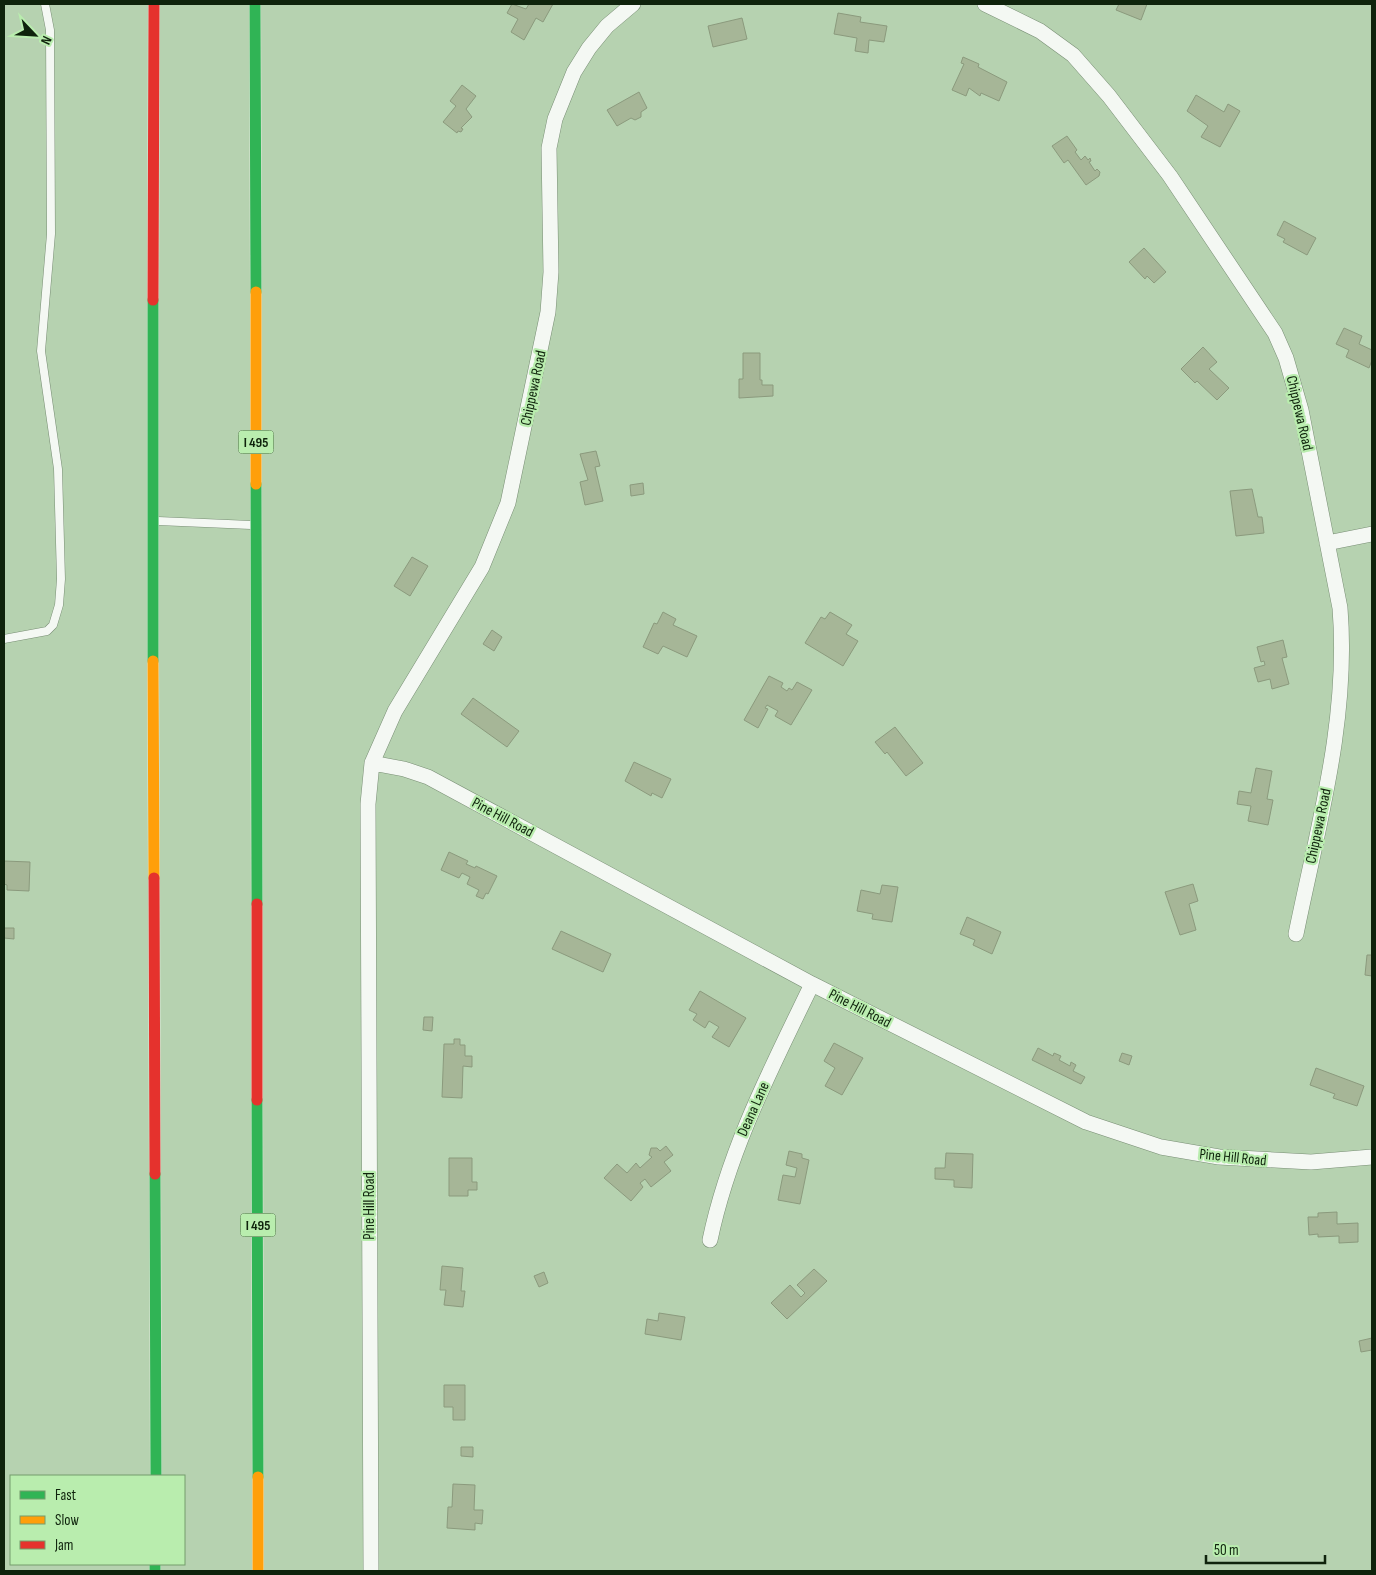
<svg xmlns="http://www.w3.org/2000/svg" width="1376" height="1575" font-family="'Sofia Sans Condensed',sans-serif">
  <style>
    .building { fill: #a6b697; stroke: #8b9a7d }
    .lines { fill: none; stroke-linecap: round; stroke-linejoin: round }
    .lane-casing { stroke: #788e74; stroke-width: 9 }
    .street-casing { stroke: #788e74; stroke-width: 16 }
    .fast-casing { stroke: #deebdb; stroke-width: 12 }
    .slow-casing { stroke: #deebdb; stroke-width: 12 }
    .jam-casing { stroke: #deebdb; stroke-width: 12 }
    .lane { stroke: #f4f8f3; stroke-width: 8 }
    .street { stroke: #f4f8f3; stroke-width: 15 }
    .fast { stroke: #30b455; stroke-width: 11 }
    .slow { stroke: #ff9f0a; stroke-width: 11 }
    .jam { stroke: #e5322d; stroke-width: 11 }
    .labels { text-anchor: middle; stroke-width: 4.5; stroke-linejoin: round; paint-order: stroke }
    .shield { fill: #b9edae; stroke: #42603d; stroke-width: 1 }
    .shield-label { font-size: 14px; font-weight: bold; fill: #0f230c }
    .street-label { font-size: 15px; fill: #0f230c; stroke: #b9edae }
  </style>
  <rect width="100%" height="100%" fill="#b6d2b0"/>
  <!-- building -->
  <path class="building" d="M512,4l14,5 3,-5h24l-10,18 -7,-4 -12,22 -13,-8 7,-13 -11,-6z
    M1119,4h28l-6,16 -25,-10z
    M838,13l23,4 -1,5 27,4 -3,16 -15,-2 -1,13 -13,-2 2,-13 -23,-4z
    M742,18l5,21 -34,8 -5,-21z
    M963,57l16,7 -1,3 29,15 -8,19 -18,-8 -1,3 -11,-8 -3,8 -14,-6 12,-26 -3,-1z
    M462,85l14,11 -10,13 6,8 -11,11 2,1 -2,3 -3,-1 -1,2 -14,-11 13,-16 -6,-5z
    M639,92l8,16 -6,4v5l-6,3 -4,-2 -14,8 -10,-16z
    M1196,95l28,17 4,-8 12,7 -20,36 -19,-10 7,-11 -21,-15z
    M1067,136l10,14 -2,2 6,8 4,-4 3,4 2,-2 1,3 -2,1 6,9 2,-2 3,3 -1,4 -13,9 -18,-25 -4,3 -12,-17z
    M1284,221l32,17 -9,17 -24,-13 2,-3 -8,-4z
    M1144,248l22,24 -12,11 -7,-7 -2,3 -16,-17z
    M1344,328l18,8 -3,8 13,6v10l-3,8 -23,-11 3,-7 -13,-6z
    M1203,347l14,15 -8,7 20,19 -12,12 -20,-19 -2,2 -14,-14z
    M743,353h17v27h2v5h11v11l-34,2v-19h4z
    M596,451l4,15 -5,1 8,34 -18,4 -5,-23 8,-2 -8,-26z
    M643,483l1,11 -13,2 -1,-11z
    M1252,489l6,28h4l2,16 -28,3 -6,-45z
    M412,557l16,9 -18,30 -16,-10z
    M663,612l13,7 -3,6 24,11 -10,21 -24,-11 -5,8 -15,-7 11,-24 3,1z
    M830,612l22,13 -6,9 12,7 -15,25 -38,-23 16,-26 4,2z
    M492,630l10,7 -8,14 -11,-7z
    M1283,640l4,17 -5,1 7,26 -17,5 -2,-10 -12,3 -4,-14 11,-3 -1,-4 -3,1 -4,-15z
    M769,676l14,7 -2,4 6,4 2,-3 3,2 5,-8 15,8 -21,35 -16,-9 3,-5 -11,-6 -2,3 3,1 -10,19 -14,-8z
    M473,698l46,33 -12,16 -46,-33z
    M895,727l28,36 -17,13 -19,-24 -2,2 -10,-12z
    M634,762l37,17 -9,19 -10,-5 -1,3 -26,-15z
    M1256,768l16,3 -5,28 6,1 -5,25 -20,-4 3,-15 -14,-2 2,-13 12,2z
    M449,852l19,9 -2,3 9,4 1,-2 21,10 -9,18 -2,-1 -3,6 -7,-3 3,-6 -12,-6 3,-7 -8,-4 -3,5 -18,-8z
    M4,861l26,1 -1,29 -22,-1v-5l-3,-1z
    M1193,884l5,17 -9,3 7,26 -16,5 -15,-43z
    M882,885l16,2 -6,35 -20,-3 1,-5 -16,-3 4,-21 19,4z
    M967,917l34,15 -9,22 -19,-9 2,-5 -15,-6z
    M4,928h10v11l-10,-1z
    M561,931l50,23 -8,18 -51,-23z
    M1367,955h5v21l-7,-1z
    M700,991l46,27 -17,29 -17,-10 7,-10 -10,-6 -4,7 -12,-8 4,-6 -8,-4z
    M424,1017h9l-1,14 -9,-1z
    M454,1039h6v6h5v11h7v11l-9,-1 -1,32 -20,-1 2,-53h10z
    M834,1043l29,15 -21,37 -17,-9 10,-18 -11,-7z
    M1038,1048l15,8 1,-3 7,3 -2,4 11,6 1,-4 5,3 -3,6 12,6 -4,7 -49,-24z
    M1122,1053l10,3 -3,9 -10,-4z
    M1316,1068l48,18 -7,20 -24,-8 2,-4 -25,-9z
    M666,1146l7,9 -9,7 7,9 -20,16 -6,-8 -5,4 3,4 -12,14 -27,-23 13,-14 10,9 9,-10 4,5 12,-11 -3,-2 2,-7h6l3,3z
    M789,1151l13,3v4l7,2 -9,44 -22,-4 5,-25 12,2 2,-9 -11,-3z
    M946,1153l27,1 -1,34 -18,-1v-7l-19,-1v-11h10z
    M449,1158h23v24h5v8h-9v6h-19z
    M1337,1212v12l21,-1v19l-19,1v-7l-21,1v-3l-9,1 -1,-18h10v-4z
    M442,1266l21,2 -2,23h4l-2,16 -19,-2 2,-15h-6z
    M814,1269l13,12 -40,38 -16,-16 19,-18 11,12 4,-4 -8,-8z
    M544,1272l4,11 -9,4 -5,-11z
    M659,1313l26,4 -4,23 -36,-6 2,-15 11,2z
    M1372,1338v12l-11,2 -2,-11z
    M444,1385h21v35h-12v-13h-9z
    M461,1447h12v10l-12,-1z
    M453,1484l22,1 -1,25h9l-1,14 -7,-1v7l-28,-2 1,-21h4z"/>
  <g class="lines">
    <defs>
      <path id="lane" d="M158,521l93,4
        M4,639l43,-8 6,-6 6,-20 2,-26 -3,-110 -17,-118 10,-117 -1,-204 -5,-26"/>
      <path id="street" d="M985,4l55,27 33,24 36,41 61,80 105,157 11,25 15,52 39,198c9,111 -22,218 -44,326
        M1327,543l45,-9
        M372,763l23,-52 87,-144 26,-64 40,-191 3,-40 -2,-124 6,-29 19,-47 15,-24 18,-22 26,-22
        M710,1240c19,-91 62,-173 102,-256
        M371,1571l-3,-767 4,-41 32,6 24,8 384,207 274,138 75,25 58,10 92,5 61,-5"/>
      <path id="fast" d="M255,4l1,288
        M153,300v361
        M256,484l1,420
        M257,1100l1,377
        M155,1174l1,302
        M155,1564v7"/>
      <path id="slow" d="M256,292v192
        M153,661l1,217
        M258,1477v94"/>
      <path id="jam" d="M153,300l1,-296
        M154,878l1,296
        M257,904v196"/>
    </defs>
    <!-- lane casing -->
    <use href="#lane" class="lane-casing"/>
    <!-- street casing -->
    <use href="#street" class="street-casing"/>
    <!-- fast casing -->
    <use href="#fast" class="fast-casing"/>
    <!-- slow casing -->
    <use href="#slow" class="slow-casing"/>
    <!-- jam casing -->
    <use href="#jam" class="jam-casing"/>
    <!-- lane -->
    <use href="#lane" class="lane"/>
    <!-- street -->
    <use href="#street" class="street"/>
    <!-- fast -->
    <use href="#fast" class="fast"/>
    <!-- slow -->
    <use href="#slow" class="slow"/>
    <!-- jam -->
    <use href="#jam" class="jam"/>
  </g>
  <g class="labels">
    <!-- shield labels -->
    <g class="shield">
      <rect x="238.5" y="430.5" width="35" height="23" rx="4"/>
      <rect x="240.5" y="1213.5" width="35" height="23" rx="4"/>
    </g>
    <g class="shield-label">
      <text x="256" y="447">I 495</text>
      <text x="258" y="1230">I 495</text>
    </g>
    <!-- street labels -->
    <g class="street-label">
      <text transform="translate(533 388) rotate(-78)" y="5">Chippewa Road</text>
      <text transform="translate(1300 413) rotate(77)" y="5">Chippewa Road</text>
      <text transform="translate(503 817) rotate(28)" y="5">Pine Hill Road</text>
      <text transform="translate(1318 826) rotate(-78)" y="5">Chippewa Road</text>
      <text transform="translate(860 1008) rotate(27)" y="5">Pine Hill Road</text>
      <text transform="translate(753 1109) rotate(-66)" y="5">Deana Lane</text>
      <text transform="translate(1233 1157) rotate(6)" y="5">Pine Hill Road</text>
      <text transform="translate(369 1206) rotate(-90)" y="5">Pine Hill Road</text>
    </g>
  </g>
  <!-- border -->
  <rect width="1376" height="1575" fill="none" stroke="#0f230c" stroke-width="10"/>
  <!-- legend -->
  <rect x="10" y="1475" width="175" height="90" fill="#b9edae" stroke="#759c6d"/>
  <rect x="20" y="1491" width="25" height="8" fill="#30b455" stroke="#759c6d"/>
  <text x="55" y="1500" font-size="15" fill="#0f230c">Fast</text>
  <rect x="20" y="1516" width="25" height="8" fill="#ff9f0a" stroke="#759c6d"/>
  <text x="55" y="1525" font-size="15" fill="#0f230c">Slow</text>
  <rect x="20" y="1541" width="25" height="8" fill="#e5322d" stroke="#759c6d"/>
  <text x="55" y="1550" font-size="15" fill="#0f230c">Jam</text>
  <!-- north arrow -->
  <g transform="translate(35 35) rotate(115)" stroke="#b9edae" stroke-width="4" paint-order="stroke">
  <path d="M0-4L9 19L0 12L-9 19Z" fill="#0f230c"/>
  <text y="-8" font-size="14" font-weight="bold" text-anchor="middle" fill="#0f230c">N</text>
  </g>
  <!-- scale -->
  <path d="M1206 1555v8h119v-8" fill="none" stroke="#0f230c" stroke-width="2.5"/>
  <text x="1214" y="1555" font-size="15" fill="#0f230c" stroke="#b9edae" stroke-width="4" paint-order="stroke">50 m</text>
</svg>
